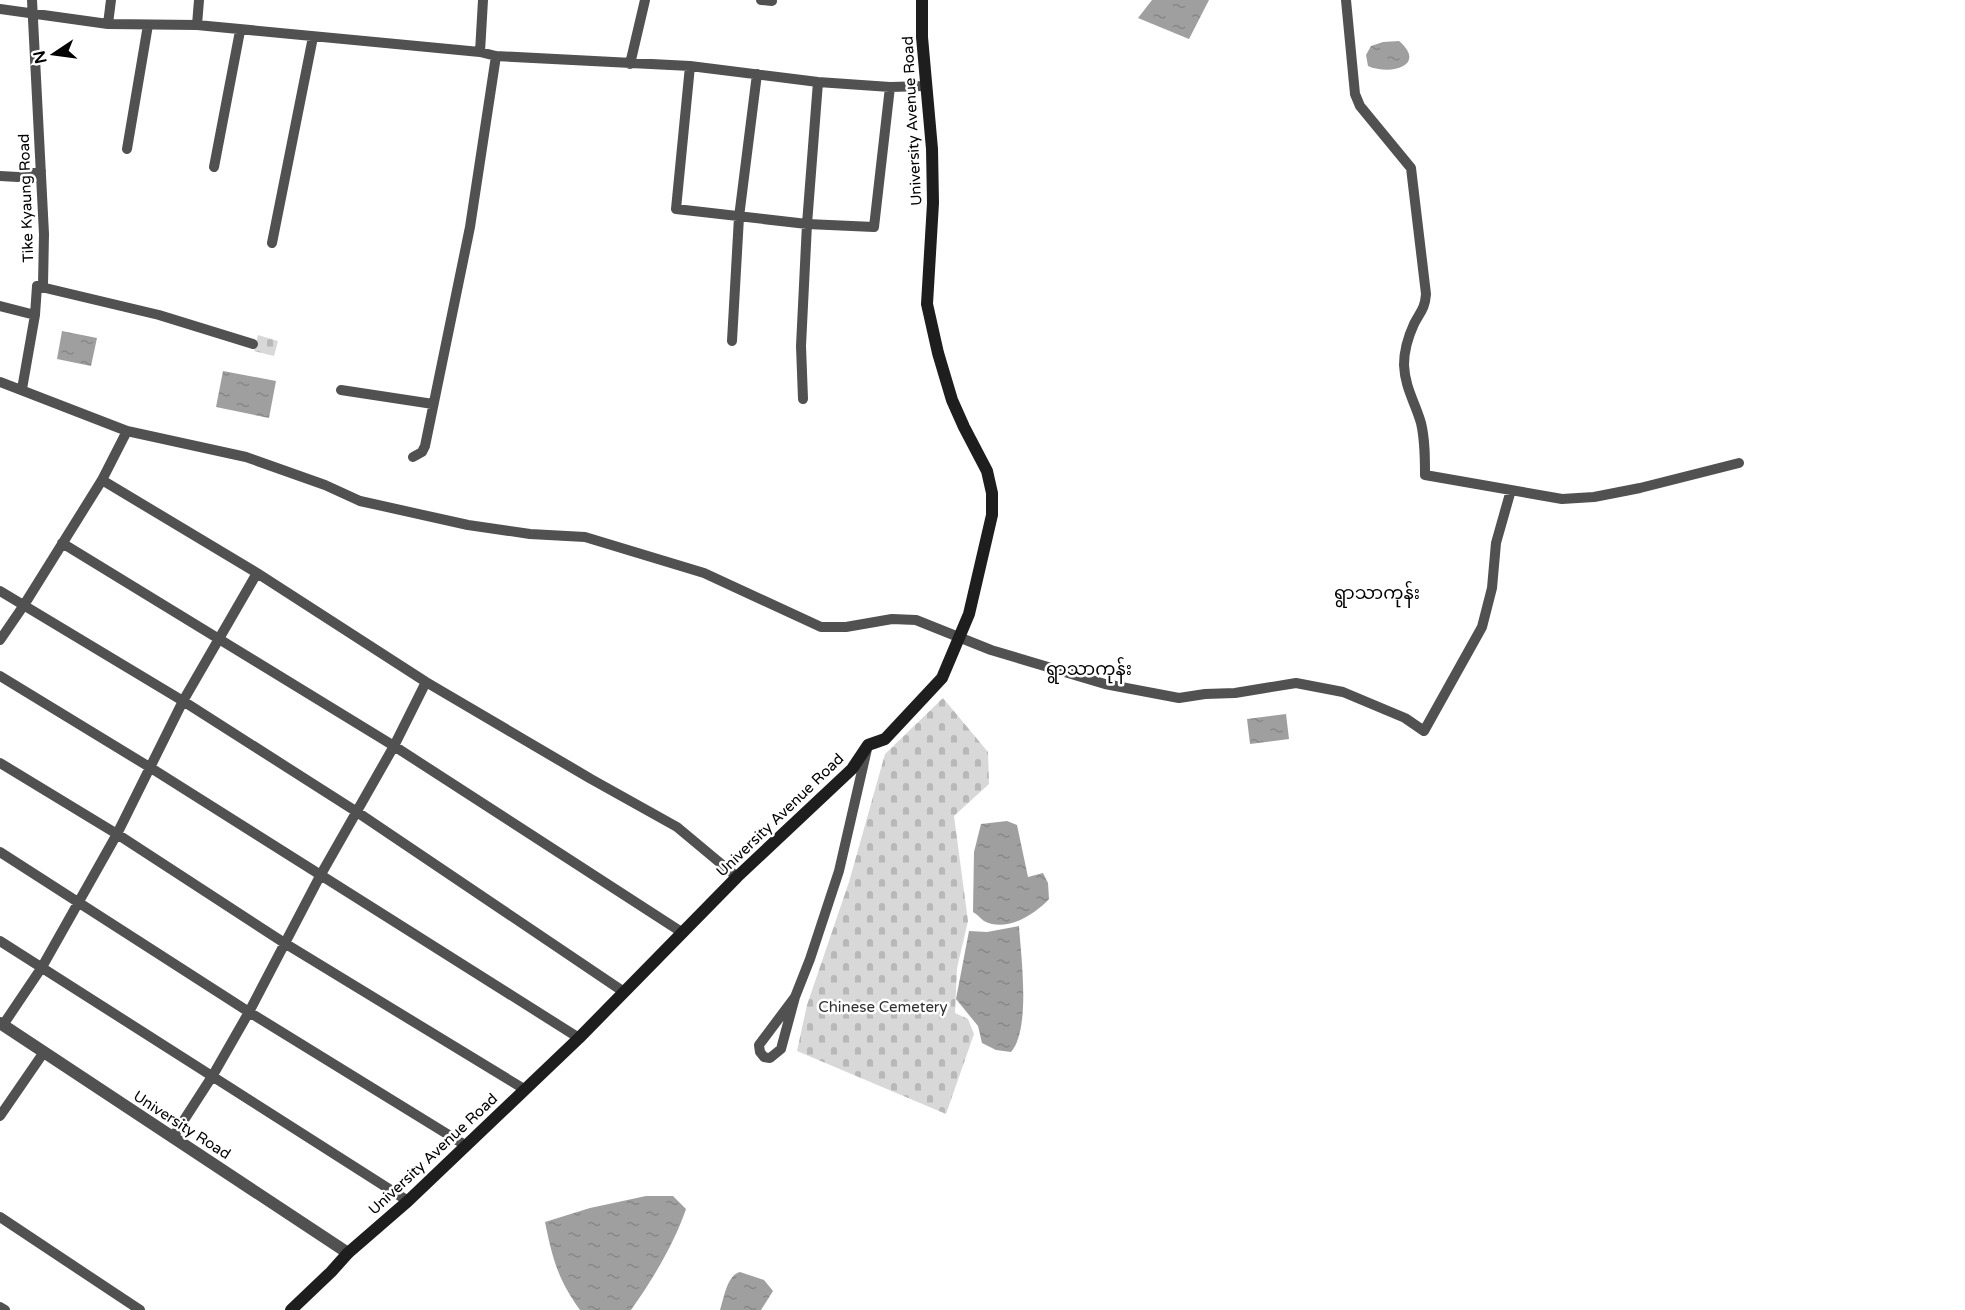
<svg xmlns="http://www.w3.org/2000/svg" width="1965" height="1310" font-family="'Varela Round','Noto Sans Myanmar',sans-serif">
  <style>
    .cemetery { fill: url(#cemetery-stones) }
    .water { fill: url(#water-ripples) }
    .lines { fill: none; stroke-linecap: round; stroke-linejoin: round }
    .minor { stroke: #515151; stroke-width: 10 }
    .tertiary { stroke: #515151; stroke-width: 12 }
    .secondary { stroke: #1e1e1e; stroke-width: 12 }
    .labels { text-anchor: middle; stroke-width: 5; stroke-linejoin: round; paint-order: stroke }
    .street-label { font-size: 15px; fill: #000; stroke: #fff }
    .park-label { font-size: 15px; fill: #2f2f2f; stroke: #fff }
    .quarter-label { font-size: 18px; fill: #000; stroke: #fff }
  </style>
  <defs>
    <pattern id="cemetery-stones" width="16" height="16" patternUnits="userSpaceOnUse" patternTransform="scale(1.5)"><rect width="16" height="16" fill="#d8d8d8"/><path d="M2 7V4a2 2 0 0 1 4 0v3zM10 15v-3a2 2 0 0 1 4 0v3z" fill="#b8b8b8"/></pattern>
    <pattern id="water-ripples" width="26" height="14" patternUnits="userSpaceOnUse" patternTransform="scale(1.5)"><rect width="26" height="14" fill="#9f9f9f"/><path d="M2 4q2-2 4 0t4 0M15 11q2-2 4 0t4 0" fill="none" stroke="#878787"/></pattern>
  </defs>
  <rect width="100%" height="100%" fill="#fff"/>
  <!-- cemetery -->
  <path class="cemetery" d="M258,335l20,6 -4,15 -20,-5z
    M943,698l45,54 1,32 -35,32 14,105 -11,47 -2,45 13,6 6,15 -28,80 -149,-63 10,-46 42,-123 36,-128z"/>
  <!-- water -->
  <path class="water" d="M1152,0h57l-20,39 -51,-21z
    M1399,41c28,24 -7,35 -31,25l-2,-11 5,-9 12,-4z
    M62,331l35,7 -6,28 -34,-7z
    M223,371l53,10 -7,37 -53,-11z
    M1286,714l3,25 -39,5 -3,-25z
    M1007,821l10,4 11,52 15,-4 5,10 1,16c-14,15 -42,34 -65,22 -3,-2 -7,-7 -11,-9l1,-60 7,-28z
    M1019,926c2,30 12,103 -8,126l-15,-2 -14,-7 -4,-17 -22,-27 13,-68 18,1z
    M646,1196h27l13,13c-12,35 -33,70 -55,101h-51c-22,-30 -28,-53 -35,-88l45,-14z
    M740,1272l24,8 9,11 -12,19h-41c4,-12 7,-35 20,-38z"/>
  <g class="lines">
    <!-- minor -->
    <path class="minor" d="M761,0l11,1
      M1346,0l9,94 5,12 51,62 15,126c-1,15 -6,18 -12,30 -6,13 -10,27 -10,41 1,23 11,37 17,58 4,17 4,34 4,52l137,24 32,-2 46,-9 99,-25
      M0,9l108,15 89,1 283,27 16,4 194,10 128,16 72,5 35,-1
      M108,24l3,-24
      M197,25l2,-25
      M480,52l3,-52
      M630,64l15,-64
      M690,66l-14,143 131,15 67,3 16,-140
      M127,149l21,-124
      M214,167l26,-136
      M0,176l18,1 23,-6
      M272,243l41,-206
      M37,286l122,29 94,29
      M0,306l35,9
      M732,341l7,-124 18,-143
      M0,382l127,49 119,26 79,28 35,16 108,24 62,9 55,3 119,36 117,54h25l46,-8 24,1 75,30 114,34 74,14 26,-4 30,-1 61,-10 47,9 62,26 19,13 58,-104 10,-39 4,-45 15,-53
      M22,389l13,-74 2,-29 6,-1 1,-51 -12,-234
      M341,390l92,14
      M803,399l-2,-53 6,-122 11,-142
      M413,457l9,-5 3,-6 45,-219 26,-171
      M102,480l155,93 169,109 165,97 86,48 60,50
      M62,543l332,203 289,187
      M0,591l183,110 174,111 267,180
      M0,640l24,-35 78,-125 25,-49
      M0,676l151,92 428,270
      M0,763l117,71 169,110 238,145
      M0,852l249,160 216,133
      M0,941l408,260
      M795,997l-14,52 -11,9 -6,-1 -4,-5 -1,-7 36,-48 15,-38 29,-88 28,-122
      M3,1025l39,-58 75,-133 66,-133 74,-128
      M0,1116l44,-64
      M173,1137l40,-62 36,-63 71,-136 74,-130 32,-64
      M0,1217l140,93
      M0,1307l5,3"/>
    <!-- tertiary -->
    <path class="tertiary" d="M0,1023l348,230"/>
    <!-- secondary -->
    <path class="secondary" d="M291,1310l40,-38 17,-19 60,-52 171,-163 158,-161 115,-108 16,-24 17,-6 57,-61 27,-64 23,-99v-22l-5,-22 -23,-44 -12,-27 -14,-47 -11,-49 6,-101 -1,-54 -10,-112v-37"/>
  </g>
  <g class="labels">
    <!-- street labels -->
    <g class="street-label">
      <text transform="translate(912 121) rotate(-93)" y="5">University Avenue Road</text>
      <text transform="translate(26 198) rotate(-92)" y="5">Tike Kyaung Road</text>
      <text transform="translate(780 815) rotate(-44)" y="5">University Avenue Road</text>
      <text transform="translate(182 1125) rotate(33)" y="5">University Road</text>
      <text transform="translate(433 1154) rotate(-43)" y="5">University Avenue Road</text>
    </g>
    <!-- park labels -->
    <g class="park-label">
      <text x="883" y="1012">Chinese Cemetery</text>
    </g>
    <!-- quarter labels -->
    <g class="quarter-label">
      <text x="1377" y="599">ရွာသာကုန်း</text>
      <text x="1089" y="675">ရွာသာကုန်း</text>
    </g>
  </g>
  <!-- north arrow -->
  <g transform="translate(54 54) rotate(257)" stroke="#ffffff" stroke-width="4.5" paint-order="stroke">
  <path d="M0-4.5L10 22L0 15L-10 22Z" fill="#000000"/>
  <text y="-9" font-size="16" font-weight="bold" text-anchor="middle" fill="#000000">N</text>
  </g>
</svg>
